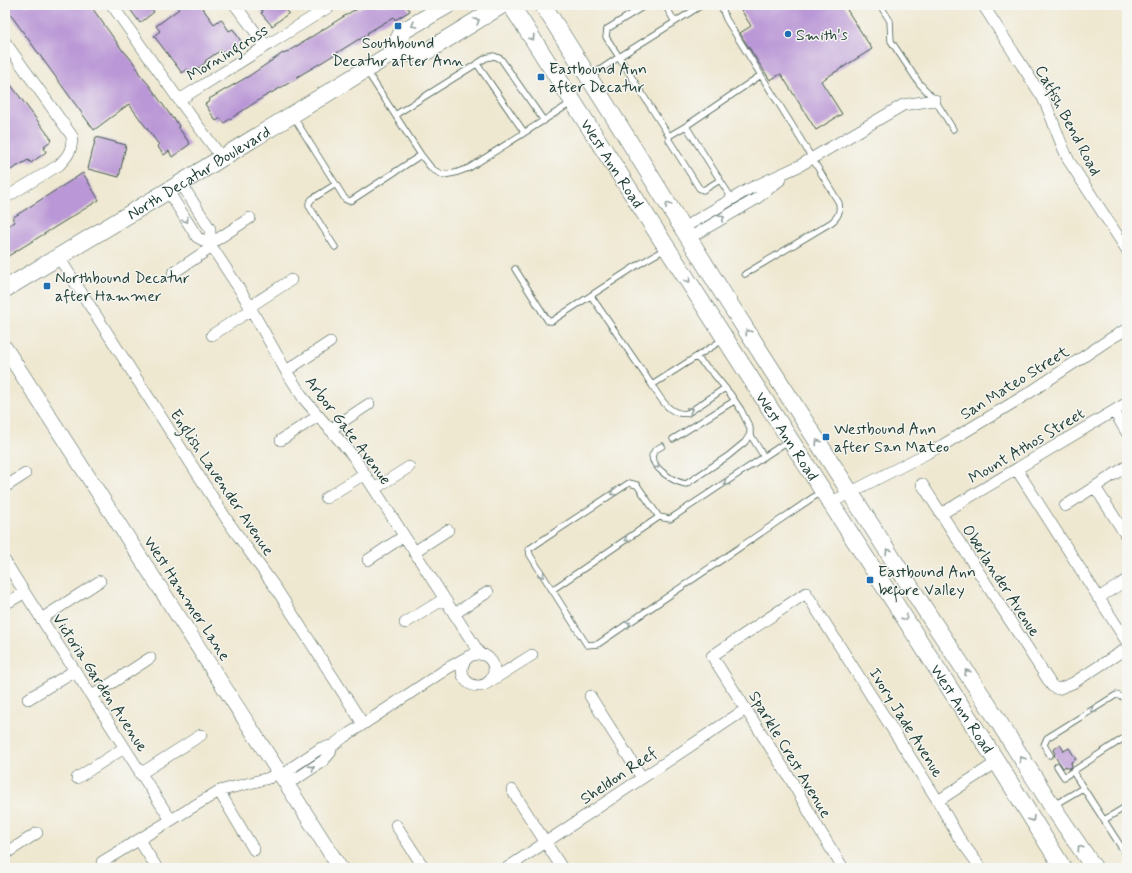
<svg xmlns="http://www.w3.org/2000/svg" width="1132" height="873" font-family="Mynerve,sans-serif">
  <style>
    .building { fill: #ba97d6 }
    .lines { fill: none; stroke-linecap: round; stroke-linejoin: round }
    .lane-casing { stroke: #3e574c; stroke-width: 7 }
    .street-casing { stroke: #3e574c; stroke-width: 12 }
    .secondary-casing { stroke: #3e574c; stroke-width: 16 }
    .primary-casing { stroke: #3e574c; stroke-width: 18 }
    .lane { stroke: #fff; stroke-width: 5.5 }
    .street { stroke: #fff; stroke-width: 11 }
    .secondary { stroke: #fff; stroke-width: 15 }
    .primary { stroke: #fff; stroke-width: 17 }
    .oneway { stroke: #8f9e9a }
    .poi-dot { fill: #1f6fb2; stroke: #f6f6f2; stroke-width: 1.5 }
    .labels { text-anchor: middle; stroke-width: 3; stroke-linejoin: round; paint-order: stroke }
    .poi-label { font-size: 16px; fill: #1f3d34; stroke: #f6f6f2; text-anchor: start }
    .street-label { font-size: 16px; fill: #1f3d34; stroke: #f6f6f2 }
  </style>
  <rect width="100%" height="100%" fill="#f6f6f2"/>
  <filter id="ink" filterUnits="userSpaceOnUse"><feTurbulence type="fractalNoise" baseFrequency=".025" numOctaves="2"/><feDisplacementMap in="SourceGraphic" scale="8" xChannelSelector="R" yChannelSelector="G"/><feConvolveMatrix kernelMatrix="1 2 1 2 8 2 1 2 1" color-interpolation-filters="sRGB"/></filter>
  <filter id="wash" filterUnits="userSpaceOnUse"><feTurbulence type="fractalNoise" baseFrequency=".012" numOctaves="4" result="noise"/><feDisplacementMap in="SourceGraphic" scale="16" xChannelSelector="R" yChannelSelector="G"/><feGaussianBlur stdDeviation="0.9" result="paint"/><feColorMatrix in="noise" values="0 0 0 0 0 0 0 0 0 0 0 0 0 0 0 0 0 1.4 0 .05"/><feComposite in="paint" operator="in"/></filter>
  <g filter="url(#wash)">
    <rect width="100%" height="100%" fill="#efe8d1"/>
    <g id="blocks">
      <!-- building -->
      <path class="building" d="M5,5h85l33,46h1l9,11 6,9 -1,1 11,13 24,34 1,-1 5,8 -1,1 12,17 -18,13 -3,-6 -5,4 -7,-9 2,-1 -30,-41 -35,26 -84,-116 -5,-7z
        M127,5h22l5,7 -14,11z
        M176,5h24l14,19 7,-5 8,12 4,-2 9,14 -17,12 -4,-5 -16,11 1,1 -15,12 -3,-5 -6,4 -28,-37 6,-5 -4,-5 23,-17z
        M258,5h24l7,8 -17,13 -11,-13 2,-1z
        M365,5h41l4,6 -15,9 -1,-3 -27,16 1,1 -9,6v-1l-35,22 -27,16 1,1 -36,20 -38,25 -3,-5 -5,3 -11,-17 5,-3 -1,-2 40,-23 25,-17 9,-6 1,1 70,-44v1z
        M738,5h106l28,44 -51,32 21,33 -26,16 -35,-56 -11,6 -26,-40 -4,-7 11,-7z
        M5,77l47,63 -8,6 2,1 -2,1 2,4 -15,11 -3,-3 -19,11 -4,-6z
        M96,137l30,8 -7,32 -31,-8z
        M83,173l16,27 -94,58v-31l10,-5 -3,-4z
        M1060,745l4,6 5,-3 7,11 -5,3 1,5 -4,2 -2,-3 -3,2 -9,-13 1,-1 -2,-4z"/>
    </g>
  </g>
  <g filter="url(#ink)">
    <use href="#blocks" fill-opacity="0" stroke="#3e574c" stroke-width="1"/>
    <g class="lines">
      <defs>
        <path id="lane" d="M665,5l10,17
          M702,5l-83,52 50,79v4l30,48 4,2 4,-2 13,-8
          M721,5l5,14 66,106 47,78c1,9 0,13 -7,19l-87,52
          M880,5l10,16 1,20 28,42 16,17 18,29
          M477,64l47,68
          M366,70l55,85 11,14 11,6 12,-2 14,-5 102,-65
          M591,76l28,-19 -13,-20 1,-8 39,-24
          M395,115l91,-57 8,-2 7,3 43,62
          M293,116l52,83 4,2 3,-1 69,-45
          M686,126l75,-51
          M669,136l17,-10 46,73
          M335,247l-26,-41v-3l3,-4 24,-15
          M515,269l33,52h4l84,-55 29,-17
          M591,296l61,89 72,-46
          M652,385c8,13 18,32 36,28l37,-25
          M750,434l14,23
          M673,439l61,-38
          M788,441l-118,78 -11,-2 -22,-32 -8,-2 -100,66 1,6 57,90 11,-1 223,-152
          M662,446l-7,4 -3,6c1,13 22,26 34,28l42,-28 17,-14 5,-8v-6l-9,-18 -10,-15 -18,-22 -17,-16
          M552,590l107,-73
          M1050,755l-6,-10 3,-7 69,-43 10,3 1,2
          M1057,766l7,11 63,-41
          M1073,772l54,84
          M1054,805l29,-17
          M1104,820l23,-14"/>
        <path id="street" d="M112,5l67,95 43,58
          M235,5l31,41
          M983,5l60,93c10,21 16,43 26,63l58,89
          M5,42l67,94c0,14 -3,19 -13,29l-54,33
          M179,100l87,-54 66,-41
          M181,183l29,46v15l32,49 44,78 18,28 49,57 127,198
          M168,191l29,46 13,7
          M683,228l66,-39 50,-23 104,-61 32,-5
          M689,238l67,-39 25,-20
          M210,244l40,-26
          M58,256l171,267 48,67 86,134
          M173,273l39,-26
          M249,307l42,-27
          M212,335l39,-25
          M286,371l44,-29
          M1114,411l13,22
          M330,430l39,-26
          M281,440l37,-24
          M1017,470l110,172
          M922,484l130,202 6,3 15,-6 54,-35
          M5,487l20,-13
          M1095,487l32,50
          M374,489l35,-22
          M326,498l38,-24
          M830,503l113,-58 86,-52 81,-54 17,-10
          M1065,506l62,-40
          M941,514l186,-111
          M414,552l34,-22
          M368,560l36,-24
          M5,561c28,46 58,91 87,136 27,41 52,82 79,123
          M1098,598l29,-18
          M5,604l19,-11
          M454,614l34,-22
          M41,619l59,-38
          M405,623l39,-24
          M462 670a16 16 0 1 1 32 0a16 16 0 1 1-32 0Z
          M489,682l43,-27
          M92,696l58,-38
          M590,696l52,82
          M28,699l46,-28
          M332,746l-11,2 -27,18 -7,7 -3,7h8l4,-1 27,-18 7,-8 2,-7 12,-9 104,-69 21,-12
          M140,774l61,-39
          M77,778l47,-30
          M512,790l50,78
          M219,791l35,59
          M938,801l59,-39
          M396,825l28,43
          M139,840l18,28
          M5,854l32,-21
          M102,862l117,-71 50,-13 10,-6
          M507,868l239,-159
          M843,868l-23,-37 -29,-51 -79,-124 94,-63 132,208 21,37 22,30"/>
        <path id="secondary" d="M5,348l279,432 56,88"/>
        <g id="primary">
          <path id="s1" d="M511,5l486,757 66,106"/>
          <path d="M543,5l81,128 98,159 211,330 55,83 64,101 42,62"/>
          <path d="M391,54l12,-23 45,-26"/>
          <path id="s2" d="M5,289l176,-106 210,-129 33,-1 78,-48"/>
        </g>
      </defs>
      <!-- lane casing -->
      <use href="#lane" class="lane-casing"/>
      <!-- street casing -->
      <use href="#street" class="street-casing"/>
      <!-- secondary casing -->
      <use href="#secondary" class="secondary-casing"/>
      <!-- primary casing -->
      <use href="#primary" class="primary-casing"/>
      <!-- lane -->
      <use href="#lane" class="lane"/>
      <!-- street -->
      <use href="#street" class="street"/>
      <!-- secondary -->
      <use href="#secondary" class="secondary"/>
      <!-- primary -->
      <use href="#primary" class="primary"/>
    </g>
    <!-- one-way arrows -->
    <defs><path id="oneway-chevron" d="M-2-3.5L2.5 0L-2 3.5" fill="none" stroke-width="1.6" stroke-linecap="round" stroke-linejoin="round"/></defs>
    <g class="oneway">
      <use href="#oneway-chevron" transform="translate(477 21) rotate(-31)"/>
      <use href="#oneway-chevron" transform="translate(414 25) rotate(150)"/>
      <use href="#oneway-chevron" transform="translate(532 38) rotate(57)"/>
      <use href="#oneway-chevron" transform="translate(668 205) rotate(-121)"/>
      <use href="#oneway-chevron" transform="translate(722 218) rotate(-31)"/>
      <use href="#oneway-chevron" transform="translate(186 220) rotate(58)"/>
      <use href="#oneway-chevron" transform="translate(688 280) rotate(57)"/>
      <use href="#oneway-chevron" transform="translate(748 332) rotate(-123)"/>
      <use href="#oneway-chevron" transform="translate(690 410) rotate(-28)"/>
      <use href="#oneway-chevron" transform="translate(818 442) rotate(-123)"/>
      <use href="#oneway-chevron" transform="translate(657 466) rotate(47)"/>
      <use href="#oneway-chevron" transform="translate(726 483) rotate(146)"/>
      <use href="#oneway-chevron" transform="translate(613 493) rotate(146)"/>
      <use href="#oneway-chevron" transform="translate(627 539) rotate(146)"/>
      <use href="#oneway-chevron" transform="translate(888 551) rotate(-123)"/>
      <use href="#oneway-chevron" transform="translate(542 575) rotate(58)"/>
      <use href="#oneway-chevron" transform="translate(905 618) rotate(57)"/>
      <use href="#oneway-chevron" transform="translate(628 624) rotate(-34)"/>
      <use href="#oneway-chevron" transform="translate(967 672) rotate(-123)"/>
      <use href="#oneway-chevron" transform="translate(1093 710) rotate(148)"/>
      <use href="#oneway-chevron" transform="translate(1022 759) rotate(-122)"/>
      <use href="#oneway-chevron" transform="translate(312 768) rotate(-34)"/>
      <use href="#oneway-chevron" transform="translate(1032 819) rotate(58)"/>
      <use href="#oneway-chevron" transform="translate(1080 848) rotate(-124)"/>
    </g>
  </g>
  <!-- markers -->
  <g class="poi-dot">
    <rect x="394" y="22" width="8" height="8" rx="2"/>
    <circle cx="788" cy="34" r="4"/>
    <rect x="537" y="73" width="8" height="8" rx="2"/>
    <rect x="43" y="282" width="8" height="8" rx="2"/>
    <rect x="822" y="433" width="8" height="8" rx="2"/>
    <rect x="866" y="576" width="8" height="8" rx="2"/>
  </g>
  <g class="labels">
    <!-- poi labels -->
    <g class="poi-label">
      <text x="796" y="40">Smith's</text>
      <text x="398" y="48" text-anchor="middle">Southbound<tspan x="398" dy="18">Decatur after Ann</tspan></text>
      <text x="549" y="74">Eastbound Ann<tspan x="549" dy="18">after Decatur</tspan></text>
      <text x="55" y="283">Northbound Decatur<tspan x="55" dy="18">after Hammer</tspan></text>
      <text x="834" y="434">Westbound Ann<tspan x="834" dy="18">after San Mateo</tspan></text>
      <text x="878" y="577">Eastbound Ann<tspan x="878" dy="18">before Valley</tspan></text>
    </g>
    <!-- street labels -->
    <g class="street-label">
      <text transform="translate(227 52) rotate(-32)" y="6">Morningcross</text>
      <text transform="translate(1069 120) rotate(62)" y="6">Catfish Bend Road</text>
      <text dy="6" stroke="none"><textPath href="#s1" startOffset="188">West Ann Road</textPath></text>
      <text dy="6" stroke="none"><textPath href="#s2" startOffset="226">North Decatur Boulevard</textPath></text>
      <text transform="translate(1014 382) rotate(-32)" y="6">San Mateo Street</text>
      <text transform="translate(349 430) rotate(53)" y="6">Arbor Gate Avenue</text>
      <text dy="6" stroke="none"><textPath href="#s1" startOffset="512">West Ann Road</textPath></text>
      <text transform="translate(1026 445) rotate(-31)" y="6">Mount Athos Street</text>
      <text transform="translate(223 482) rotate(56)" y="6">English Lavender Avenue</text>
      <text transform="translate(1002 580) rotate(57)" y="6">Oberlander Avenue</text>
      <text transform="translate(188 598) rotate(57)" y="6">West Hammer Lane</text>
      <text transform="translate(101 682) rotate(57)" y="6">Victoria Garden Avenue</text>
      <text dy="6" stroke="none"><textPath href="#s1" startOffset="836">West Ann Road</textPath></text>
      <text transform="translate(907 722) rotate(58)" y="6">Ivory Jade Avenue</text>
      <text transform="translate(791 754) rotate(59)" y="6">Sparkle Crest Avenue</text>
      <text transform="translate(618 775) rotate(-34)" y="6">Sheldon Reef</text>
    </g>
  </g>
  <!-- margin -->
  <rect width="1132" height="873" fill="none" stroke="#f6f6f2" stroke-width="20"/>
</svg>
